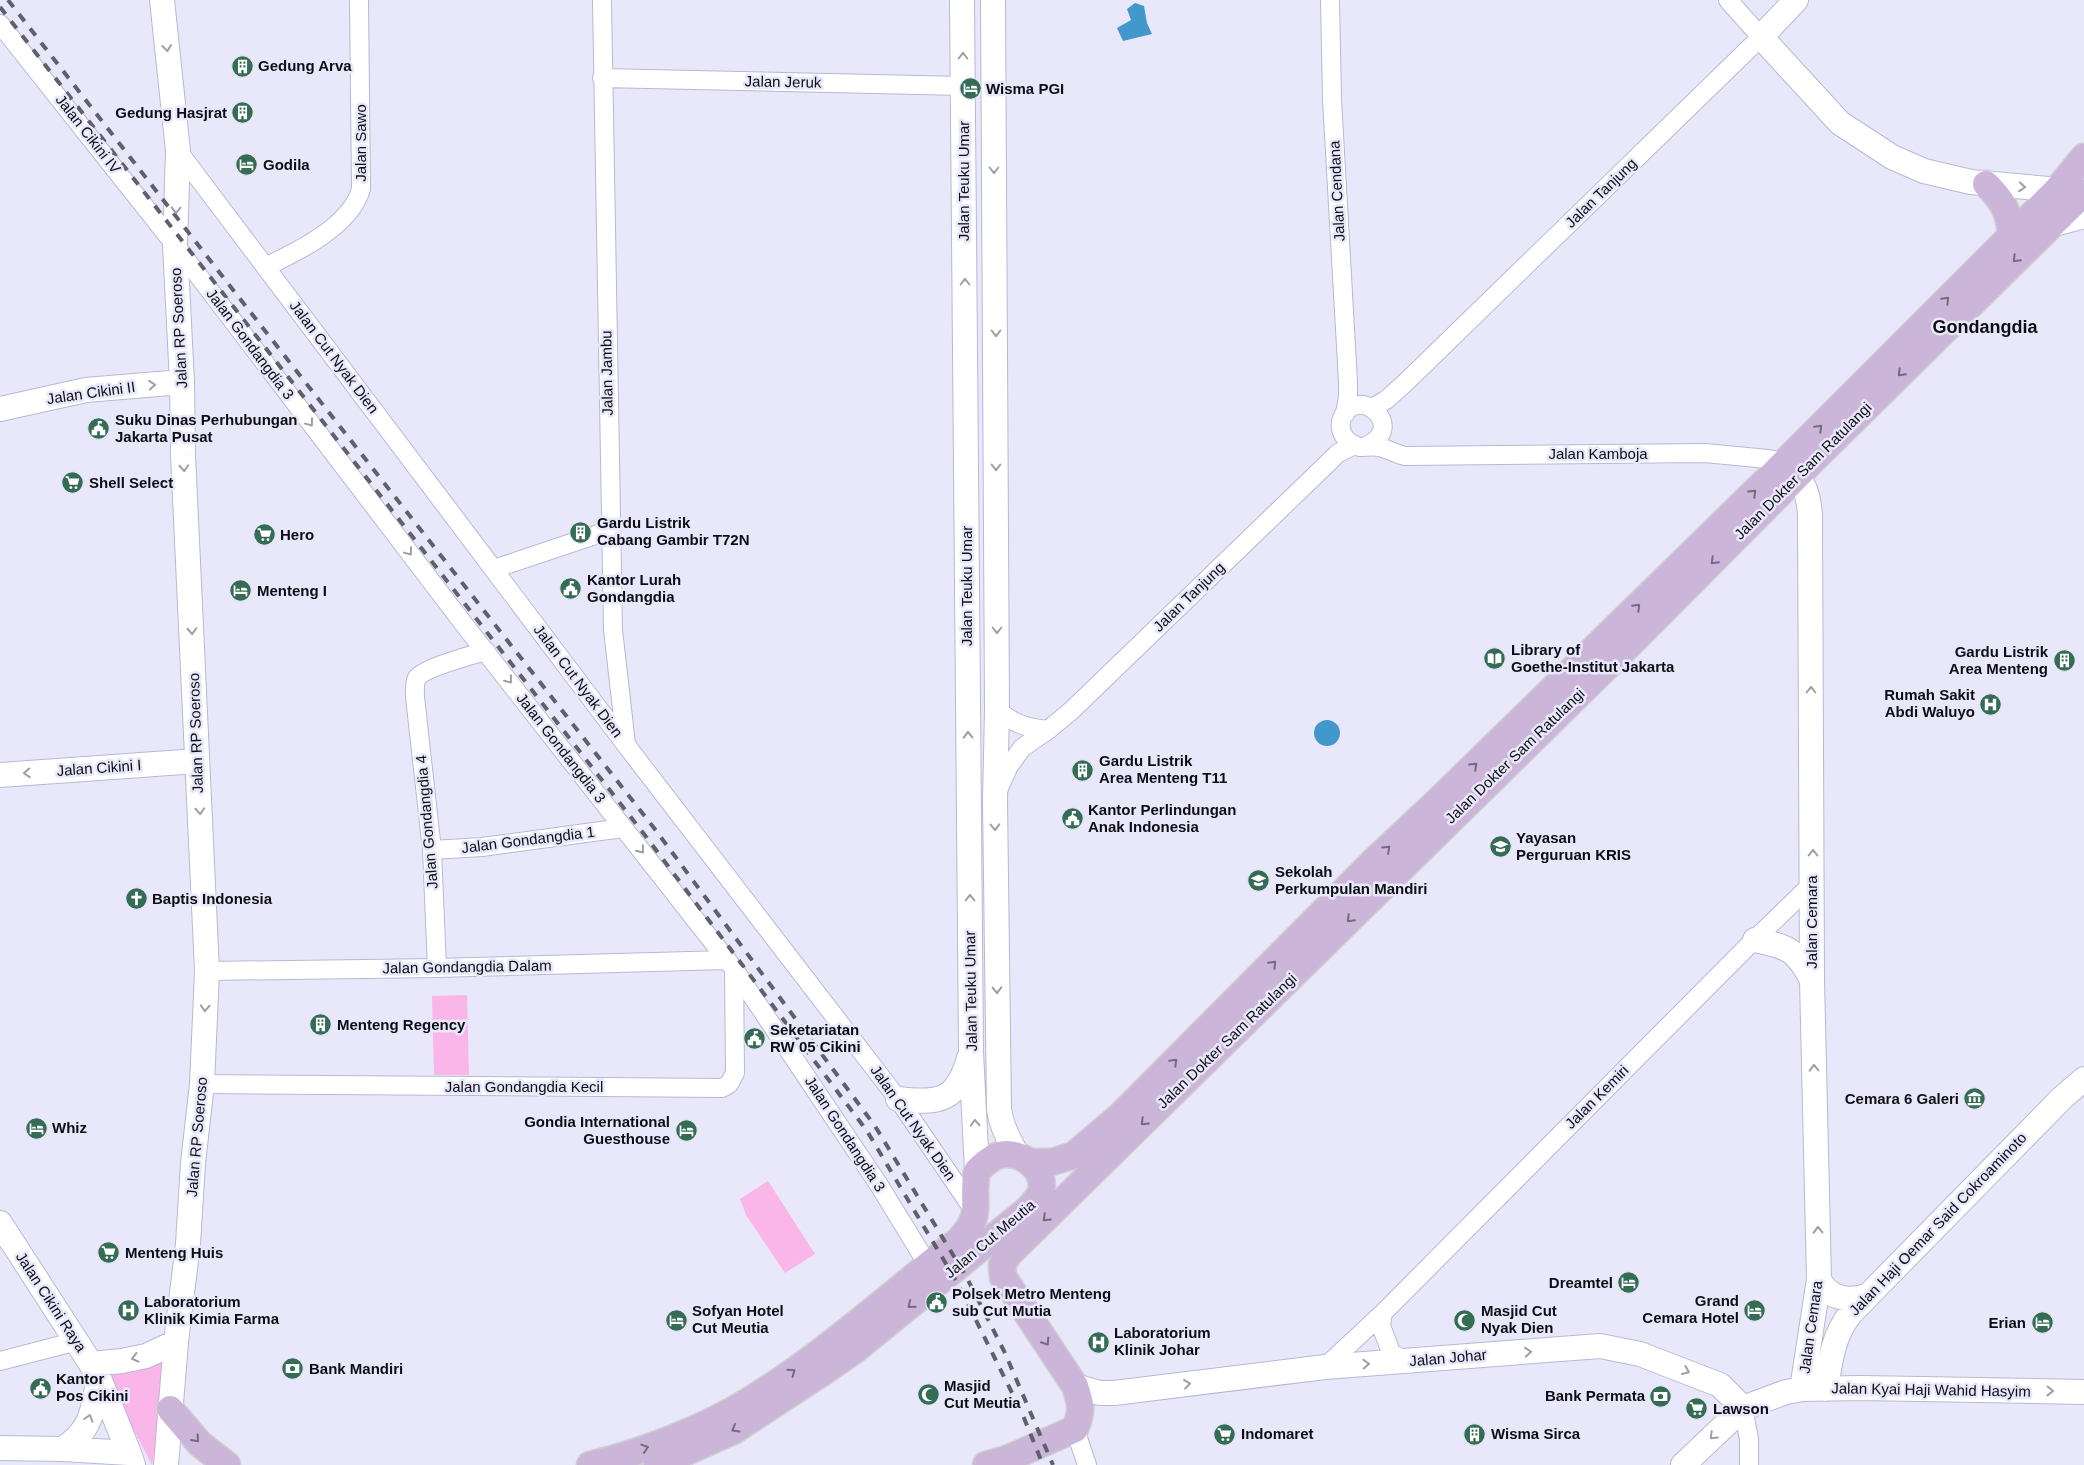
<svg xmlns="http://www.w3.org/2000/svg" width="2084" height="1465" font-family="Arial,sans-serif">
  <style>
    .green { fill: #fab6e9 }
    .water { fill: #4198ca }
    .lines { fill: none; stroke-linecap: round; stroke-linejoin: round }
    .street-casing { stroke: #b9b8d4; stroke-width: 20 }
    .secondary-casing { stroke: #b9b8d4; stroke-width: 26 }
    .primary-casing { stroke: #cfcfd0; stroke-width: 29 }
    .street { stroke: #fff; stroke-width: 18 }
    .secondary { stroke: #fff; stroke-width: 24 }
    .primary { stroke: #cbb6d9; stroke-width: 26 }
    .rail { stroke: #605f6b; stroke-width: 4; stroke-dasharray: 9 9; stroke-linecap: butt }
    .oneway { stroke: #9f9ea2 }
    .oneway2 { stroke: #766a81 }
    .labels { text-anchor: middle; stroke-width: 5; stroke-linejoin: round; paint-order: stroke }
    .poi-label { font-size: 15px; font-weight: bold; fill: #0e0d16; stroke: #e9e8fa; text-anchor: start }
    .street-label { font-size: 15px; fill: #0e0d16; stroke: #e9e8fa }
    .quarter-label { font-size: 18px; font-weight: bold; fill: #0e0d16; stroke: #e9e8fa }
  </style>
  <rect width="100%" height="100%" fill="#e9e8fa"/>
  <!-- green -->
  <path class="green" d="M467,995l2,80h-35l-2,-79z
    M768,1181l47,73 -30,19 -39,-58 -6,-16z
    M166,1354l-4,58 -10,53 -51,-98z"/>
  <!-- water -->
  <path class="water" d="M1135,3l9,3 3,17 5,11 -29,7 -6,-13 14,-8 -4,-11z
    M1314 733a13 13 0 1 1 26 0a13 13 0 1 1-26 0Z"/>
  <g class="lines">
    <defs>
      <path id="street" d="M602,0l11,630 13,114
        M1330,0l2,99 16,283v15l-3,17
        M0,24l175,221 291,382 268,342 145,216 49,80
        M602,78l361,8
        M178,151l448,594 272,354 77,113
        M265,267c32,-15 86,-41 96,-78l-2,-189
        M1372,408l14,-8 18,-16 357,-347 -33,-37
        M1366,446c43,-19 -9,-63 -24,-28 -5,13 5,27 18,29 6,0 13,-1 19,0 9,2 17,7 26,9l300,-3 63,6 17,3
        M494,569l116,-39
        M997,710c17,14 30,18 51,20
        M998,790l11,-24 13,-18 26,-18 23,-19 258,-249 9,-9 17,-8
        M432,850l50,-3 141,-19
        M437,968l-5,-118 -17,-153c0,-6 -1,-14 2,-19 7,-10 55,-23 69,-27
        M207,971l230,-3 289,-8
        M202,1084l520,4 7,-4 6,-11 -1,-104
        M1383,1313l-2,13 10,26 15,10
        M0,1361l77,-20
        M1325,1367l58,-54 364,-366 66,-64
        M1743,1408l6,31v26
        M1075,1429l12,36"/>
      <path id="secondary" d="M162,0l16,151 -3,94 7,137 1,73 24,516 -5,113 -9,79 -5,81 -12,98 -10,123
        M962,0l9,1052 6,119
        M993,0l4,710 -2,90 4,309c2,17 10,30 18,46
        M1796,0l-35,37 79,86 52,34 32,14 47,11 100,9
        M2051,225l33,-9
        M0,409l86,-19 96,-8
        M1785,463c18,19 23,25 25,52l2,465 7,299 -17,110
        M0,775l197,-14
        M1755,940c33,7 41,9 57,40
        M898,1099c42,5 59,2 71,-41
        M0,1223l91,141 8,14 30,75 4,12
        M1819,1279c8,19 29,23 48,17
        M91,1364l31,-3 24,-5 30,-14
        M1075,1386l25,7h14l211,-26 275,-21 40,8 80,31 23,23
        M1826,1389c4,-28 7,-54 25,-76l211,-215 22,-19
        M0,1448l63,1 66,4
        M63,1449c30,-20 29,-38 36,-71
        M1683,1465l60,-57 43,-16 16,-3 60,-1 222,4"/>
      <path id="primary" d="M1986,184c17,17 23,27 25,51
        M1030,1162h22l22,-7 46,-39 256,-257 63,-59 332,-324 286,-286 27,-33
        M170,1409l30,35 27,21
        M590,1465c53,-13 116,-37 162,-66 74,-46 138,-104 206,-158 28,-28 12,-37 19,-70 6,-6 13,-13 22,-16 20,-6 48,14 42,37 -3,7 -9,13 -14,18l-171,139 -33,23 -90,59 -76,34
        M986,1465l21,-6 68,-30c8,-19 6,-25 0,-43l-72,-109 -1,-12 6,-10 627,-616 176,-177 273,-269"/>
    </defs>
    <!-- street casing -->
    <use href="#street" class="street-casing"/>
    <!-- secondary casing -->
    <use href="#secondary" class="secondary-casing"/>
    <!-- primary casing -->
    <use href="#primary" class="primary-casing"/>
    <!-- street -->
    <use href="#street" class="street"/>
    <!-- secondary -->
    <use href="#secondary" class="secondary"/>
    <!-- primary -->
    <use href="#primary" class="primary"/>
    <!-- rail -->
    <path class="rail" d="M8,0l222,286 424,542 221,298 92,152 38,75 48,112
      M0,7l644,827 223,297 91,153 64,129 21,52"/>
  </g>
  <!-- one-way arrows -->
  <defs><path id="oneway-chevron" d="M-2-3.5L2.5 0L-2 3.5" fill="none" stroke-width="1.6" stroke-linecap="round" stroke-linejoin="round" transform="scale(1.25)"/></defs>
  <g class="oneway">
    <use href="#oneway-chevron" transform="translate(167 48) rotate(84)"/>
    <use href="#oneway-chevron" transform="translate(963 56) rotate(-90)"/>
    <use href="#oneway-chevron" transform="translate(994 170) rotate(90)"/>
    <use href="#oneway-chevron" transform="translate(2022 187) rotate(5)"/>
    <use href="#oneway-chevron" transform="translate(176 210) rotate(92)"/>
    <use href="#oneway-chevron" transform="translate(965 282) rotate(-90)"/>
    <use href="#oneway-chevron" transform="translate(996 333) rotate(90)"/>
    <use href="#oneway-chevron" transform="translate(152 385) rotate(-5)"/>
    <use href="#oneway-chevron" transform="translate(310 423) rotate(53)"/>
    <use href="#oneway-chevron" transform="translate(996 467) rotate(90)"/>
    <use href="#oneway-chevron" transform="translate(184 468) rotate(87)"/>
    <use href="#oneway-chevron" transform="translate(409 552) rotate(53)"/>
    <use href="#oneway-chevron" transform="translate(997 630) rotate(90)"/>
    <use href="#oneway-chevron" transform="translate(192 631) rotate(87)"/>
    <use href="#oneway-chevron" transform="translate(509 680) rotate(52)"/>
    <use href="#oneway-chevron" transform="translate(1811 690) rotate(-90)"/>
    <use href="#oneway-chevron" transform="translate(968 735) rotate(-91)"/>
    <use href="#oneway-chevron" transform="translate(27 773) rotate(176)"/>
    <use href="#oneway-chevron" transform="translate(200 811) rotate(87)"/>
    <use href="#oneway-chevron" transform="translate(995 827) rotate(89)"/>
    <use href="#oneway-chevron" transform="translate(641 850) rotate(52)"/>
    <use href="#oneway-chevron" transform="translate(1813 853) rotate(-90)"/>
    <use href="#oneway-chevron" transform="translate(970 898) rotate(-90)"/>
    <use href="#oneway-chevron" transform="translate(997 990) rotate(89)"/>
    <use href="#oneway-chevron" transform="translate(205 1008) rotate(93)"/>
    <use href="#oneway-chevron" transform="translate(1814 1068) rotate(-91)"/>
    <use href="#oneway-chevron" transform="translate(975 1123) rotate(-93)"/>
    <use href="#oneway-chevron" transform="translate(1818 1230) rotate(-91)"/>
    <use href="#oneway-chevron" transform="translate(1528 1352) rotate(-5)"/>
    <use href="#oneway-chevron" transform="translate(135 1358) rotate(166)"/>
    <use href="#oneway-chevron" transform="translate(1366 1364) rotate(-3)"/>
    <use href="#oneway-chevron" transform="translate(1686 1371) rotate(23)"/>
    <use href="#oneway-chevron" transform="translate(1187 1384) rotate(-7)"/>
    <use href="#oneway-chevron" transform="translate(2050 1391) rotate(1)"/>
    <use href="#oneway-chevron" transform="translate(89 1418) rotate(-72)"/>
    <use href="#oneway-chevron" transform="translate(1713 1436) rotate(136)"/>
  </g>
  <g class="oneway2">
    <use href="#oneway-chevron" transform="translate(2016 259) rotate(135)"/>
    <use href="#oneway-chevron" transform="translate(1946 300) rotate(-45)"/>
    <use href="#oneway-chevron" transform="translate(1901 373) rotate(135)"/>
    <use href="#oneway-chevron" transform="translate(1819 428) rotate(-45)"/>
    <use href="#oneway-chevron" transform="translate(1753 493) rotate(-44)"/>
    <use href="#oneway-chevron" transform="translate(1714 561) rotate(135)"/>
    <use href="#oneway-chevron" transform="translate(1637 607) rotate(-45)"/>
    <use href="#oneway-chevron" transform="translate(1474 766) rotate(-44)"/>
    <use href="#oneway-chevron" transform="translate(1387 849) rotate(-43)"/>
    <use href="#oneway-chevron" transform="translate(1350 919) rotate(135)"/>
    <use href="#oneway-chevron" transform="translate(1273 964) rotate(-46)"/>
    <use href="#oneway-chevron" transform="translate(1174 1062) rotate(-45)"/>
    <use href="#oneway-chevron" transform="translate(1144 1122) rotate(136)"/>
    <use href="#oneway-chevron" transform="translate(1046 1218) rotate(136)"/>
    <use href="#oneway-chevron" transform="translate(911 1305) rotate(141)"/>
    <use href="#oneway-chevron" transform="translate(1046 1342) rotate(57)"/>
    <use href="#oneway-chevron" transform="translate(792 1372) rotate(-35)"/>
    <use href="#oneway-chevron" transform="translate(735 1429) rotate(150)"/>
    <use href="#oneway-chevron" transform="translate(196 1439) rotate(48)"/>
    <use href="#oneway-chevron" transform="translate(645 1448) rotate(-18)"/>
  </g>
  <!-- icons -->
  <defs>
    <symbol id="building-disc" viewBox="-11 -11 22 22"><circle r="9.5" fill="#346c54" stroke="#e9e8fa"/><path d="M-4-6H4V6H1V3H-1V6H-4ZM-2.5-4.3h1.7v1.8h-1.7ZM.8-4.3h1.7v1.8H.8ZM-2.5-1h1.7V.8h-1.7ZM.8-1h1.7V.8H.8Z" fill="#fff"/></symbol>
    <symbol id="hotel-disc" viewBox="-11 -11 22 22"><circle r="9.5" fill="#346c54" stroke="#e9e8fa"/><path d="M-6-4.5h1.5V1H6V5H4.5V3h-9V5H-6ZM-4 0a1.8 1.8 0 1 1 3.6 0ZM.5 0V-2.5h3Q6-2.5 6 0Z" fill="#fff"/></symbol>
    <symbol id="civic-disc" viewBox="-11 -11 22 22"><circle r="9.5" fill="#346c54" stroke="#e9e8fa"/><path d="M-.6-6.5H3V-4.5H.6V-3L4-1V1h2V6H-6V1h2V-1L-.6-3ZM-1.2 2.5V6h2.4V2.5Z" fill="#fff"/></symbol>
    <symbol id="supermarket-disc" viewBox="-11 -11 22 22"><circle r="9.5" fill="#346c54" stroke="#e9e8fa"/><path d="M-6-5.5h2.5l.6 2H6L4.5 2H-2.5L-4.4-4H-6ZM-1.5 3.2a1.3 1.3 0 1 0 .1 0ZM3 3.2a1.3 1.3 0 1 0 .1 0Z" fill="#fff"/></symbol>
    <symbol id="library-disc" viewBox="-11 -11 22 22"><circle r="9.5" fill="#346c54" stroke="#e9e8fa"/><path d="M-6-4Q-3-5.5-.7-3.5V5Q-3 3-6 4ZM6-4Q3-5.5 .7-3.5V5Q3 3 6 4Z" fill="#fff"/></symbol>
    <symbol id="hospital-disc" viewBox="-11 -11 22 22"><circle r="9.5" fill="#346c54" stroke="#e9e8fa"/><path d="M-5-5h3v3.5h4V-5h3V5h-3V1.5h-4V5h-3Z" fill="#fff"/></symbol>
    <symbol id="school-disc" viewBox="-11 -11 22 22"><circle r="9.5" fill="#346c54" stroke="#e9e8fa"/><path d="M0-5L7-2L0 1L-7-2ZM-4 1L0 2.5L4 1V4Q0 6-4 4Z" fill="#fff"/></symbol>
    <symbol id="church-disc" viewBox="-11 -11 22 22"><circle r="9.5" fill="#346c54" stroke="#e9e8fa"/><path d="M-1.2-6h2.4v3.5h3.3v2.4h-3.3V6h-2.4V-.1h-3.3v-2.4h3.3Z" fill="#fff"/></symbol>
    <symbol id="museum-disc" viewBox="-11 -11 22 22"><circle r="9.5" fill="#346c54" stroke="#e9e8fa"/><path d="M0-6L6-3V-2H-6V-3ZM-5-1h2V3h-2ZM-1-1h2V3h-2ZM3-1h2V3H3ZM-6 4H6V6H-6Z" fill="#fff"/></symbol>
    <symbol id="mosque-disc" viewBox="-11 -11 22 22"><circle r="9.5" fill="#346c54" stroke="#e9e8fa"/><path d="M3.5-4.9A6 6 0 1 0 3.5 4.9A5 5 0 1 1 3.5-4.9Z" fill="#fff"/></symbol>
    <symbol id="bank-disc" viewBox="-11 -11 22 22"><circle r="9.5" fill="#346c54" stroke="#e9e8fa"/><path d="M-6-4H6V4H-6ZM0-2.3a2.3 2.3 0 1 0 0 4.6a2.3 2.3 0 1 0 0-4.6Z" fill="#fff"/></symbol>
  </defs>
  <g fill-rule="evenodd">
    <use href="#building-disc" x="230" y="54" width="25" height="25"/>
    <use href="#hotel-disc" x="958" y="76" width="25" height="25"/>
    <use href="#building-disc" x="230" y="100" width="25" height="25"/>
    <use href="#hotel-disc" x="234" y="152" width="25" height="25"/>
    <use href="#civic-disc" x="86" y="416" width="25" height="25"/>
    <use href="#supermarket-disc" x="60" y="470" width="25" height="25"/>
    <use href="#building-disc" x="568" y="520" width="25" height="25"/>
    <use href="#supermarket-disc" x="252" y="522" width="25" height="25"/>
    <use href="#civic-disc" x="558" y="576" width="25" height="25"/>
    <use href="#hotel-disc" x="228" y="578" width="25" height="25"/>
    <use href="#library-disc" x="1482" y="646" width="25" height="25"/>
    <use href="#building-disc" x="2052" y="648" width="25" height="25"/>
    <use href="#hospital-disc" x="1978" y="692" width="25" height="25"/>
    <use href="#building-disc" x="1070" y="758" width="25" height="25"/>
    <use href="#civic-disc" x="1060" y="806" width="25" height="25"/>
    <use href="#school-disc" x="1488" y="834" width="25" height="25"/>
    <use href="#school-disc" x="1246" y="868" width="25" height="25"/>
    <use href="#church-disc" x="124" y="886" width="25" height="25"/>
    <use href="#building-disc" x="308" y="1012" width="25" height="25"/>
    <use href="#civic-disc" x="742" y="1026" width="25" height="25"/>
    <use href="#museum-disc" x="1962" y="1086" width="25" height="25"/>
    <use href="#hotel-disc" x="24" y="1116" width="25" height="25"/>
    <use href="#hotel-disc" x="674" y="1118" width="25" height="25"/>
    <use href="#supermarket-disc" x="96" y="1240" width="25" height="25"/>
    <use href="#hotel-disc" x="1616" y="1270" width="25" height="25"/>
    <use href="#civic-disc" x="924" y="1290" width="25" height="25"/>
    <use href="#hotel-disc" x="1742" y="1298" width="25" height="25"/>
    <use href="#hospital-disc" x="116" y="1298" width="25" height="25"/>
    <use href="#hotel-disc" x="664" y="1308" width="25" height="25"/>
    <use href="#mosque-disc" x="1452" y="1308" width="25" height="25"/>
    <use href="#hotel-disc" x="2030" y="1310" width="25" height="25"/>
    <use href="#hospital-disc" x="1086" y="1330" width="25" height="25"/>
    <use href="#bank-disc" x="280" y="1356" width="25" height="25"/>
    <use href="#civic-disc" x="28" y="1376" width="25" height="25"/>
    <use href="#mosque-disc" x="916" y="1382" width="25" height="25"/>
    <use href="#bank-disc" x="1648" y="1384" width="25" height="25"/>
    <use href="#supermarket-disc" x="1684" y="1396" width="25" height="25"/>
    <use href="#supermarket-disc" x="1212" y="1422" width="25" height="25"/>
    <use href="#building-disc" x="1462" y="1422" width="25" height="25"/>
  </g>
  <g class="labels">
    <!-- poi labels -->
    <g class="poi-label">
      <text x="258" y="71">Gedung Arva</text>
      <text x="986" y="94">Wisma PGI</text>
      <text x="227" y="118" text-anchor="end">Gedung Hasjrat</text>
      <text x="263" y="170">Godila</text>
      <text x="115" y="425">Suku Dinas Perhubungan<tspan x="115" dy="17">Jakarta Pusat</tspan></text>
      <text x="89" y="488">Shell Select</text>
      <text x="597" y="528">Gardu Listrik<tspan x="597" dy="17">Cabang Gambir T72N</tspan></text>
      <text x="280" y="540">Hero</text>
      <text x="587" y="585">Kantor Lurah<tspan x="587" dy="17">Gondangdia</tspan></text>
      <text x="257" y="596">Menteng I</text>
      <text x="1511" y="655">Library of<tspan x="1511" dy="17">Goethe-Institut Jakarta</tspan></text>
      <text x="2048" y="657" text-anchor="end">Gardu Listrik<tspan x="2048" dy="17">Area Menteng</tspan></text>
      <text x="1975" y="700" text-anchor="end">Rumah Sakit<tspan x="1975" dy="17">Abdi Waluyo</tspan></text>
      <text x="1099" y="766">Gardu Listrik<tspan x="1099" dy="17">Area Menteng T11</tspan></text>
      <text x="1088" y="815">Kantor Perlindungan<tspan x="1088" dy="17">Anak Indonesia</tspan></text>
      <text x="1516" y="843">Yayasan<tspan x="1516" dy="17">Perguruan KRIS</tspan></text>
      <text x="1275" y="877">Sekolah<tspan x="1275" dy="17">Perkumpulan Mandiri</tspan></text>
      <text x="152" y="904">Baptis Indonesia</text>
      <text x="337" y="1030">Menteng Regency</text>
      <text x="770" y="1035">Seketariatan<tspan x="770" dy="17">RW 05 Cikini</tspan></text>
      <text x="1959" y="1104" text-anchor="end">Cemara 6 Galeri</text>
      <text x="670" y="1127" text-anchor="end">Gondia International<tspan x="670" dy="17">Guesthouse</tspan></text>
      <text x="52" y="1133">Whiz</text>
      <text x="125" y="1258">Menteng Huis</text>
      <text x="1613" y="1288" text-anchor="end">Dreamtel</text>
      <text x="952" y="1299">Polsek Metro Menteng<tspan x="952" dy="17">sub Cut Mutia</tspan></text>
      <text x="1739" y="1306" text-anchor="end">Grand<tspan x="1739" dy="17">Cemara Hotel</tspan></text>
      <text x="144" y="1307">Laboratorium<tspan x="144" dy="17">Klinik Kimia Farma</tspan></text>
      <text x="692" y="1316">Sofyan Hotel<tspan x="692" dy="17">Cut Meutia</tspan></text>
      <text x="1481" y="1316">Masjid Cut<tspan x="1481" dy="17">Nyak Dien</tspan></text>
      <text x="2026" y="1328" text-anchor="end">Erian</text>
      <text x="1114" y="1338">Laboratorium<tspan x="1114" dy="17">Klinik Johar</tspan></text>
      <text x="309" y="1374">Bank Mandiri</text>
      <text x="56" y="1384">Kantor<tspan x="56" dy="17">Pos Cikini</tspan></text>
      <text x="944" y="1391">Masjid<tspan x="944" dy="17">Cut Meutia</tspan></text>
      <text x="1645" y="1401" text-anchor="end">Bank Permata</text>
      <text x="1713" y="1414">Lawson</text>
      <text x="1241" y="1439">Indomaret</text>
      <text x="1491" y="1439">Wisma Sirca</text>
    </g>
    <!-- street labels -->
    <g class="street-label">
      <text transform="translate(783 82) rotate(1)" y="5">Jalan Jeruk</text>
      <text transform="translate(88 134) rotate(52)" y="5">Jalan Cikini IV</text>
      <text transform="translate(361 143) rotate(-90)" y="5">Jalan Sawo</text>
      <text transform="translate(964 181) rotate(-90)" y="5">Jalan Teuku Umar</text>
      <text transform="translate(1337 191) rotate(-93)" y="5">Jalan Cendana</text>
      <text transform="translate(1601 193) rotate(-44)" y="5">Jalan Tanjung</text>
      <text transform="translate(179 328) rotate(-93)" y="5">Jalan RP Soeroso</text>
      <text transform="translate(250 344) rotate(53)" y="5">Jalan Gondangdia 3</text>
      <text transform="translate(334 357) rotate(53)" y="5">Jalan Cut Nyak Dien</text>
      <text transform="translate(607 373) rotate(-91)" y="5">Jalan Jambu</text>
      <text transform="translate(91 393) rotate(-8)" y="5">Jalan Cikini II</text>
      <text x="1598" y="459">Jalan Kamboja</text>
      <text transform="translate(1803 471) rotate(-45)" y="5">Jalan Dokter Sam Ratulangi</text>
      <text transform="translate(967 586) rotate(-90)" y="5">Jalan Teuku Umar</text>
      <text transform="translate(1189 597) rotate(-44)" y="5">Jalan Tanjung</text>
      <text transform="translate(578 681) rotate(53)" y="5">Jalan Cut Nyak Dien</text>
      <text transform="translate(196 733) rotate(-92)" y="5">Jalan RP Soeroso</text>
      <text transform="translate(561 748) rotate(52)" y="5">Jalan Gondangdia 3</text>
      <text transform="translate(1515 756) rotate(-44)" y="5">Jalan Dokter Sam Ratulangi</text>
      <text transform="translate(99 768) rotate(-4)" y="5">Jalan Cikini I</text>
      <text transform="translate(427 822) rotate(-95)" y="5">Jalan Gondangdia 4</text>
      <text transform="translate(528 840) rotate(-7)" y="5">Jalan Gondangdia 1</text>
      <text transform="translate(1812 922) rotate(-90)" y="5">Jalan Cemara</text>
      <text transform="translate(467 967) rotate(-1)" y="5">Jalan Gondangdia Dalam</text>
      <text transform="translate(971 991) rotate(-91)" y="5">Jalan Teuku Umar</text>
      <text transform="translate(1227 1041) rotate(-44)" y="5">Jalan Dokter Sam Ratulangi</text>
      <text x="524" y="1092">Jalan Gondangdia Kecil</text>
      <text transform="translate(1597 1097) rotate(-45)" y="5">Jalan Kemiri</text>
      <text transform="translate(913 1123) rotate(55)" y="5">Jalan Cut Nyak Dien</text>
      <text transform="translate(845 1134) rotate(57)" y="5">Jalan Gondangdia 3</text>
      <text transform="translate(197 1137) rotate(-85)" y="5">Jalan RP Soeroso</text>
      <text transform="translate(1938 1224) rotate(-46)" y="5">Jalan Haji Oemar Said Cokroaminoto</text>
      <text transform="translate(990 1239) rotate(-40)" y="5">Jalan Cut Meutia</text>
      <text transform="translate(51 1302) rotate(57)" y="5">Jalan Cikini Raya</text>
      <text transform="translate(1811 1327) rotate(-82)" y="5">Jalan Cemara</text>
      <text transform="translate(1448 1358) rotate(-5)" y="5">Jalan Johar</text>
      <text transform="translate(1931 1390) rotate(1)" y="5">Jalan Kyai Haji Wahid Hasyim</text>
    </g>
    <!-- quarter labels -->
    <g class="quarter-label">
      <text x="1985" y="333">Gondangdia</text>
    </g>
  </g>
</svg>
